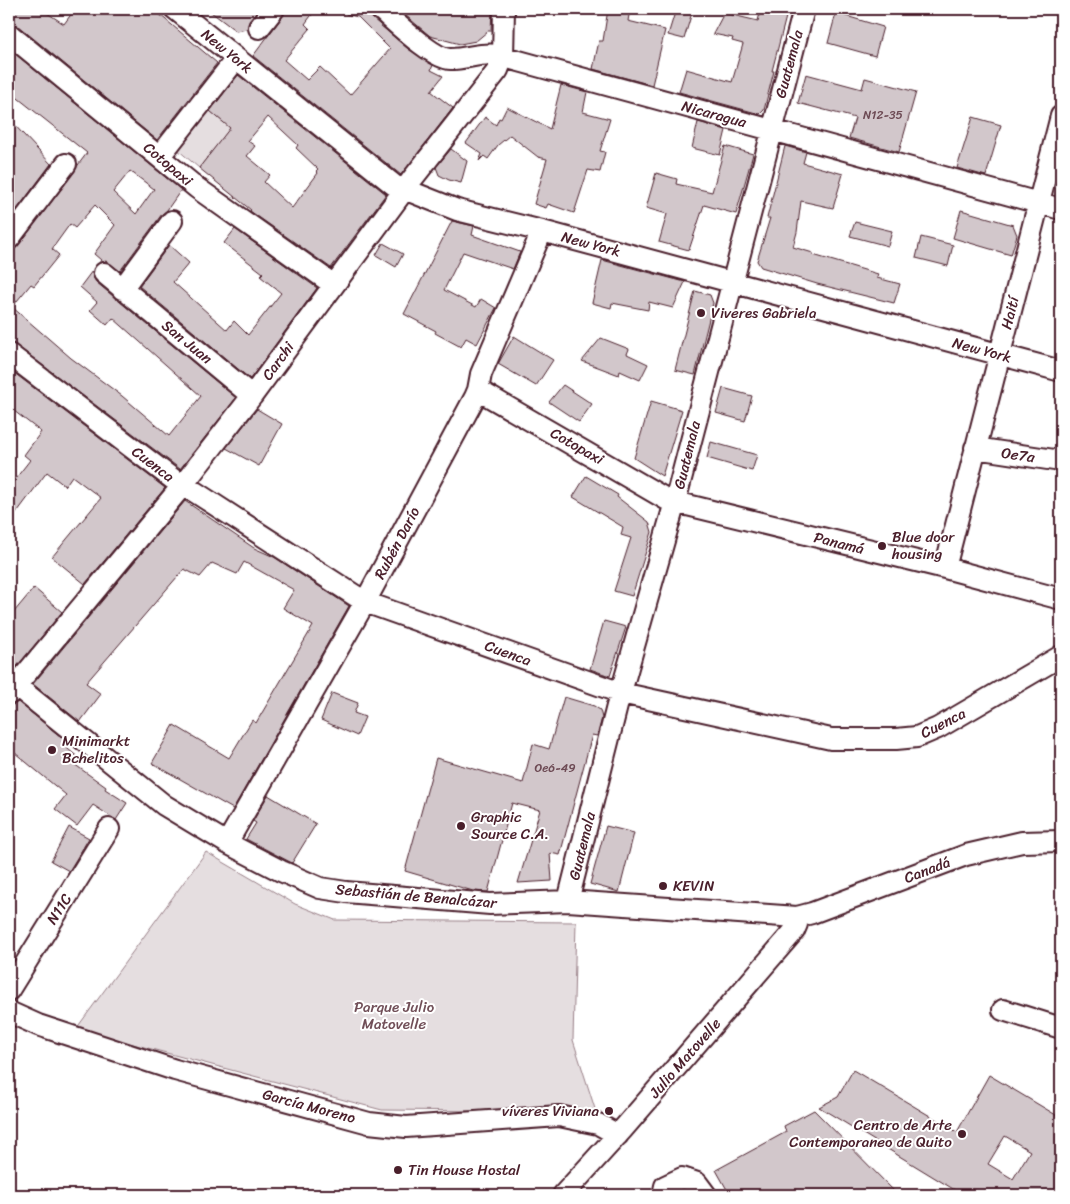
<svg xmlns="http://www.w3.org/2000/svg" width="1070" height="1204" font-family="Sriracha,sans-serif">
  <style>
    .green { fill: #e5dee0; stroke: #987e86 }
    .building { fill: #d2c7cb; stroke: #4a1f2b; fill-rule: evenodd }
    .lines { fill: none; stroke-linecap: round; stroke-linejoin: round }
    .minor-casing { stroke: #4a1f2b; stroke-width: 24 }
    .minor { stroke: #fff; stroke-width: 20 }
    .poi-dot { fill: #4a1f2b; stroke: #fff; stroke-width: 2 }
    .labels { text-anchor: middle; stroke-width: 4; stroke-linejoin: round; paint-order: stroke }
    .number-label { font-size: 12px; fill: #6c4953 }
    .street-label { font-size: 15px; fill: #4a1f2b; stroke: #fff }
    .poi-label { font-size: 15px; fill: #4a1f2b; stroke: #fff; text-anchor: start }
    .park-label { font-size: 15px; fill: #714f58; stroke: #fff }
  </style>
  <rect width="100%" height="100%" fill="#fff"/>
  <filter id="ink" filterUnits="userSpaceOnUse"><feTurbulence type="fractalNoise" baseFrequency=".02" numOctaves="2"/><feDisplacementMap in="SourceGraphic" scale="10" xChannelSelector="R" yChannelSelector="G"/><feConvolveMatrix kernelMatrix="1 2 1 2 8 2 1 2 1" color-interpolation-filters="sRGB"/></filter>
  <g filter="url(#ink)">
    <!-- green -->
    <path class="green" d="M209,110l14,12 9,4 -33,42 -22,-19z
      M206,852l89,52 40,16 241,2 -3,118 23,72 -214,-2 -306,-81z"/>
    <!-- building -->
    <path class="building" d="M9,9h32l23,15 11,-15h78l64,54 -60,77 -140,-115 -8,-3z
      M207,9h52l-10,12 -2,8 -11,2z
      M286,9h30l-11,15 5,5 -26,31 23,20 13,-13 30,28 40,-46 -32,-32 -12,-3 1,-5h21l4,9 35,30 26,17 -2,5 12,6 -12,15 22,17 -52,67 -148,-119 30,-40z
      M398,9h94l-1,22h-3l-12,10 -16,3 -30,-8z
      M608,9h22l-2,12 37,9 -13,55 -59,-16 6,-28h4z
      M676,9h17l-9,30 -16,-4z
      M761,9h27l-16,62h2l-10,39 -4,4 -81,-22 7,-23 46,13 11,-38 -11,-3 1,-3 -20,-4 11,-21 34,8z
      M836,13l47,14 -8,29 -47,-13z
      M9,49l172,141 -14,20 -5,4 -42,57 -14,-10 -7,2 2,-3 -7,-6 21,-29 -20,-20 -20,23 -5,-4 -18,25 7,6 -25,31 -3,-2 -19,23 59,51 51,38 47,40 32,-40 -88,-78 -6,7 -17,-15 7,-8 -17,-15 12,-16 1,6 3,5 140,116 -56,71 -164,-124 -7,-3v-91l5,-1 4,-4 57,-75 3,-6 9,-12 -78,-62zM130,171l24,18 -18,25 -23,-22z
      M806,74l56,15 3,-11 51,14 -17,60 -50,-14 6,-20 -57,-15z
      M238,75l148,119 -55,74 -81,-57 1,-1 -52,-42 31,-40 -20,-17zM268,117l30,28 -2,3 22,21 -2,2 2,2 -26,35 -28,-26 6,-7 -23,-19 8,-10 -7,-5z
      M561,85l26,7 -4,20 27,7 -10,32 5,1 -5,20 -12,-2 -14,43 -26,-9 -2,4 -12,-4 13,-45 -9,-2 -28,-22 -12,10 -10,14 -4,-3 -5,5 3,-7 -16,-11 19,-26 11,8 3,-7 2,1 6,-12 43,22z
      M973,117l28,8 -15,51 -29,-8z
      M9,119l42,45 -42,56z
      M698,122l28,8 -6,25 -28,-7z
      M725,146l28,8 -17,60 -32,-9 -15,45 -30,-8 8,-28 -21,-6 10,-35 21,6 -1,5 36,8z
      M785,146l21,6 -3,11 40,11 -10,34 -32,-7 -4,31 -4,15 20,6v2l65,19 -1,4 23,6 -6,19 -77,-19 -56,-17 -4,-6 13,-43h-3z
      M451,149l16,12 -6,22 -12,-3 -10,-5 -3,-8z
      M961,210l52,15 4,10 -6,20 -58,-17z
      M452,221l22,5 -2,9 48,17 -7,17 -50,-17 -19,38 32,17 5,-8 15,9 -19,36 -11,-6 -5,9 -26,-14 1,-2 -32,-17z
      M855,222l37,9 -4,15 -38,-10z
      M235,229l82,59 -67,91 -111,-93 30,-41 20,18 -16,19 54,48 7,-9 14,14 33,-42 -21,-17 3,-3 -39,-30z
      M921,237l32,8 -5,21 -32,-8z
      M383,243l20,11 -7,13 -20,-12z
      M602,260l83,22 -12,26 -24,-6 -1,8 -36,-7 -1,5 -19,-5z
      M695,291l15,4 3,8 -18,72 -20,-5z
      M514,336l39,24 -17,26 -38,-22z
      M601,338l28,11 -2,5 21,10 -8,16 -20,-9 -1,4 -37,-14z
      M9,369l156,119 -80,96 -33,-27 49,-59 -29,-22 -7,10 -18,-14 -38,51v-36l21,-27 -6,-5 17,-23 -32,-25z
      M563,385l29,19 -13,18 -30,-20z
      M723,388l29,8 -7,25 -29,-8z
      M651,401l31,9 -20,66 -28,-18z
      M257,409l25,15 -23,42 -33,-18z
      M711,442l46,13 -5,16 -45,-13z
      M586,476l32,19 -1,2 32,25 3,10 -20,64 -18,-5 17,-53 -10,-3 2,-8 -50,-30z
      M185,501l69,47 20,9 75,49 -116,203 -81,-46 22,-38 55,33 23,-38 4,3 57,-97 -30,-18 11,-18 -50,-28 -7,12 -25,-11 -12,14 -16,-8 -98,114 15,11 -21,28 -47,-38z
      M34,588l28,24 -48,58 -5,-2v-50z
      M604,621l22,6 -16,49 -20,-7z
      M332,693l26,10 -4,10 11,4 -8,19 -36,-16z
      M564,697l30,9 6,4 2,8 -5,18 -5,-1 -32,120 -10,-2 2,28 -34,2 22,-73 -28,-7 -24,89 -15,-1 -68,-20 31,-113 87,25 10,-39 16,5z
      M18,702l48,39 -3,4 16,13 -5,6 32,23 -1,2 22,14 -11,17 -23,-15 -16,21 -22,-17 11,-14 -57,-47v-42z
      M268,795l48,29 -24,39 -46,-24 10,-16 -3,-2z
      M606,826l28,7 -15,59 -29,-8z
      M69,827l20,11 -20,33 -18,-10z
      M853,1070l104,62 32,-57 72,43v65l-7,12h-91l-144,-88 19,-10zM1005,1136l25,15 -17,28 -25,-15z
      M814,1110l84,85h-168l-14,-25 70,-38 -2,-6z"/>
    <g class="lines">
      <defs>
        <path id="minor" d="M175,9l219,176 63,25 85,21 519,140
          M380,9c14,12 54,51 71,50 15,0 32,-7 46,-4l564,154
          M259,28l15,-19
          M9,34l188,154 137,97
          M160,156l76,-97
          M9,239l57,-75
          M104,273l148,123
          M122,289l50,-68
          M9,354l173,132 13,6 170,110 256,91 210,46h65l21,-2 21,-9 123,-72
          M478,390l188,109 9,3 270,66 116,31
          M975,448l86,13
          M945,568l116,-452
          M9,680l155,125 63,38 54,28 39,17 26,4 144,12 78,-3 229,16 15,-4 154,-58 56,-13 39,-1
          M9,694l173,-208 70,-90 161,-218 85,-108 5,-13 1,-48
          M227,843l138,-241 110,-205 3,-7 3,-16 61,-143
          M568,901l49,-195 58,-204 129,-493
          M9,990l100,-161
          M1003,1010l58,18
          M9,1012l29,13 137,45 194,53 37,4 153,-11 39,8 20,11
          M563,1195l60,-66 171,-198 3,-7v-7
          M663,1195l2,-9 17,-8 15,5 9,12"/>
      </defs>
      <!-- minor casing -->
      <use href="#minor" class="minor-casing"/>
      <!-- minor -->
      <use href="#minor" class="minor"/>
    </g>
  </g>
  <!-- markers -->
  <g class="poi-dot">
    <circle cx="701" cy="313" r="5"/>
    <circle cx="882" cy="546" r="5"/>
    <circle cx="52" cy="750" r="5"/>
    <circle cx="461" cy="826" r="5"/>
    <circle cx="663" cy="886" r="5"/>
    <circle cx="609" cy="1111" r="5"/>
    <circle cx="962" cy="1134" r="5"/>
    <circle cx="398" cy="1170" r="5"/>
  </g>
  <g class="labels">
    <!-- number labels -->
    <g class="number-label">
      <text x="883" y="119">N12-35</text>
      <text x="555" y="772">Oe6-49</text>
    </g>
    <!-- street labels -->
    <g class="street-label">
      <text transform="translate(227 51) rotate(39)" y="5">New York</text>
      <text transform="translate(789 64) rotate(-75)" y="5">Guatemala</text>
      <text transform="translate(714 114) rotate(15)" y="5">Nicaragua</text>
      <text transform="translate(168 164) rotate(40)" y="5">Cotopaxi</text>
      <text transform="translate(591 244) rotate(15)" y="5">New York</text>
      <text transform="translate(1010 313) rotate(-76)" y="5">Haití</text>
      <text transform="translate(187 342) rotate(39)" y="5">San Juan</text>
      <text transform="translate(982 350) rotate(15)" y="5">New York</text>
      <text transform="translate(278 361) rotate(-54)" y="5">Carchi</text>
      <text transform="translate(577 446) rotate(30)" y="5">Cotopaxi</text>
      <text transform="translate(687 455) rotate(-76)" y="5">Guatemala</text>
      <text transform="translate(1018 455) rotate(8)" y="5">Oe7a</text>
      <text transform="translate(153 464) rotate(37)" y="5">Cuenca</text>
      <text transform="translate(397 543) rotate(-62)" y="5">Rubén Darío</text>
      <text transform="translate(839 543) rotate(14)" y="5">Panamá</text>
      <text transform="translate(508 653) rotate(20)" y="5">Cuenca</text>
      <text transform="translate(943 723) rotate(-27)" y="5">Cuenca</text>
      <text transform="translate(582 846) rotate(-76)" y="5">Guatemala</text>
      <text transform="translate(927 870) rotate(-21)" y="5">Canadá</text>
      <text transform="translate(416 896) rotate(5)" y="5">Sebastián de Benalcázar</text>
      <text transform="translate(59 909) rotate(-58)" y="5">N11C</text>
      <text transform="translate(685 1058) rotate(-49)" y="5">Julio Matovelle</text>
      <text transform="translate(309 1106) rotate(15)" y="5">García Moreno</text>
    </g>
    <!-- poi labels -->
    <g class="poi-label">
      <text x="711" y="318">Viveres Gabriela</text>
      <text x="892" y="542">Blue door<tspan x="892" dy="17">housing</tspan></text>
      <text x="62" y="746">Minimarkt<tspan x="62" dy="17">Bchelitos</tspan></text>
      <text x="471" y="822">Graphic<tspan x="471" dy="17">Source C.A.</tspan></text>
      <text x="673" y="891">KEVIN</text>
      <text x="599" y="1116" text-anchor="end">víveres Viviana</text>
      <text x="952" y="1130" text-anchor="end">Centro de Arte<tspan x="952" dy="17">Contemporaneo de Quito</tspan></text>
      <text x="408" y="1175">Tin House Hostal</text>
    </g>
    <!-- park labels -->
    <g class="park-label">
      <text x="394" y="1012">Parque Julio<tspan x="394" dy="17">Matovelle</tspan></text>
    </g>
  </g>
  <!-- margin -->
  <rect width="1070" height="1204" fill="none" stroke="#fff" stroke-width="30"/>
  <rect x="15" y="15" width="1040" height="1174" fill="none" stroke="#4a1f2b" stroke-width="2" filter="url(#ink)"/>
</svg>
